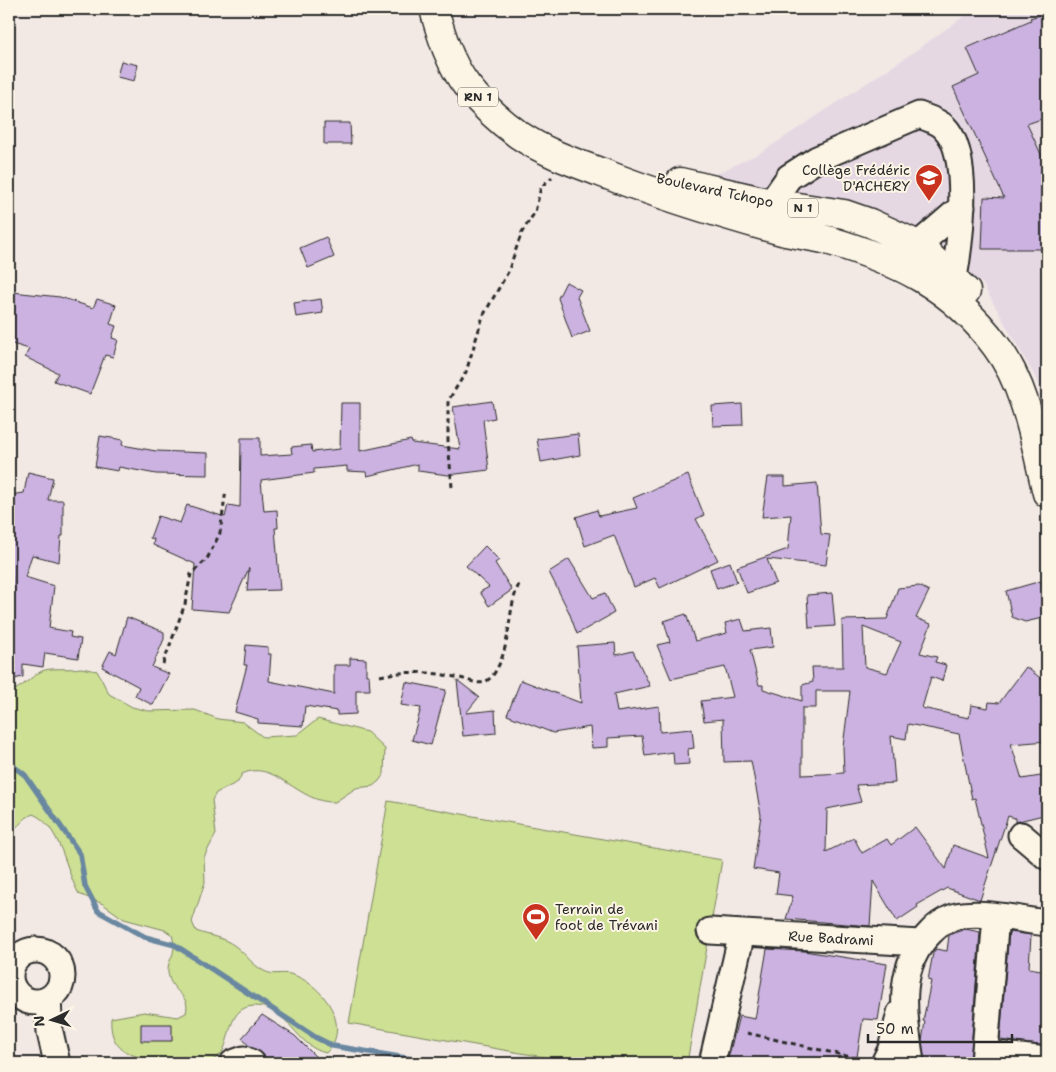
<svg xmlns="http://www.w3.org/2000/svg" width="1056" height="1072" font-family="'Shantell Sans',sans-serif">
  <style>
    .built { fill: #e6d8e3 }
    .green { fill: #cde094; stroke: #7c8660 }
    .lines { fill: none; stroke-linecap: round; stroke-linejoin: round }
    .stream { stroke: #6987a0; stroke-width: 5.5 }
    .building { fill: #cbb2e0; stroke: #2b2b2b; fill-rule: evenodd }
    .minor-casing { stroke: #2b2b2b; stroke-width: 29 }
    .major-casing { stroke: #2b2b2b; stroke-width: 31 }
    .path { stroke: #2b2b2b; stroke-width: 3; stroke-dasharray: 5 4; stroke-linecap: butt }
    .minor { stroke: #fcf5e5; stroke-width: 25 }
    .major { stroke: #fcf5e5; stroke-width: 28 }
    .labels { text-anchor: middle; stroke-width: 4; stroke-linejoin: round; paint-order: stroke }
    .shield { fill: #fcf5e5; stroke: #6a6863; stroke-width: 1 }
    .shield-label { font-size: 12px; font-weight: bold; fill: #2b2b2b }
    .poi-label { font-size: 14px; fill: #2b2b2b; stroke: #fcf5e5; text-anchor: end }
    .street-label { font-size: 14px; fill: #2b2b2b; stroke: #fcf5e5 }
  </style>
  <rect width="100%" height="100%" fill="#f2e8e4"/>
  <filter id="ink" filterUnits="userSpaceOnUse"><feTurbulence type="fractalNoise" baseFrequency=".02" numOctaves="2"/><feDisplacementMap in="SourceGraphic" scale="10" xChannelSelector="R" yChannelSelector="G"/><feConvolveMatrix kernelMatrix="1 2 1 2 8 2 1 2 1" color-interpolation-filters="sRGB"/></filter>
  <g filter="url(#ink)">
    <!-- built -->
    <path class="built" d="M974,9h73v389l-65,-115 -65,-49 -203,-51 2,-9 46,-22 149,-98z"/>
    <!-- green -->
    <path class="green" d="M81,668l16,3 12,23 23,13 16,4 47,-1 23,9 25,3 20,15 34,-2 21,-16 49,13 18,17 -1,25 -5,7 -6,5 -17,2 -21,14c-37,2 -60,-44 -93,-28l-4,8 -22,11 -4,7 4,34 -12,23 1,25 -13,40 4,9c13,5 27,6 39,15 11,8 17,19 29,25 9,5 17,1 26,3 31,8 64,52 36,79 -30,-6 -38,-47 -71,-47 -29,0 -23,36 -35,49 -16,17 -73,7 -92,-2 -14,-7 -18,-20 -17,-35l33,-6 34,5 8,-4c5,-18 -13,-20 -17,-36 -5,-18 10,-19 3,-42l-7,-5 -41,-11 -21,-15 -24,-10c-14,-24 -18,-68 -46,-80 -11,4 -14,14 -24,18v-140c14,-4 21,-15 33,-21 8,-4 28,-1 39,-3z
      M388,801l334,59 -35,203h-109l-229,-40z"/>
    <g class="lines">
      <!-- stream -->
      <path class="stream" d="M9,763l16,12 55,79 5,32 13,25 47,26 30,8 140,92 18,9 103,17"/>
    </g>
    <!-- building -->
    <path class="building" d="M1047,13v104l-20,7 20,43v82h-65l2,-52 20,1 -51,-111 26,-12 -12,-27 64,-28 -1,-2z
      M121,61l17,4 -4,16 -17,-4z
      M324,123h26l1,21h-27z
      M326,237l8,20 -26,11 -8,-20z
      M566,282l15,8 -4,7 13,34 -18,7 -14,-40z
      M12,292l48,5 33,11 4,-9 19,6 -6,19 6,2 -4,12 6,2 -5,17 -8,-2 -15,39 -36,-13 4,-8 -33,-16 4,-8 -20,-6z
      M321,299l2,14 -27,4 -2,-14z
      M492,401l3,17 -12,2 6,50 -41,5 -30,-4v-7l-51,12 -1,-4 -19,-1v-5l-33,3v4l-53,7 3,31 13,-1 1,18h-3l5,62 -33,1 2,-23 -20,44 -37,-3 3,-45 -42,-19 1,-6 -4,-1 8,-22 22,7 7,-18 38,12 3,-12 12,2 1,-69h19v18l32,-2 -1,-7 20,-2 1,7 28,-3 1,-46h19v48l51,-11 1,3 48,6 -7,-42z
      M742,404l1,21 -30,1 -1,-20z
      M578,434l2,21 -39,7 -4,-23z
      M100,436l23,4 -1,5 34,6 52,2v22l-52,-1 -37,-7 -1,4 -23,-4z
      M28,472l25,6 -5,22h15v36h-2l-2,26 -27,-7 -7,22 29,9 -5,42 22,4 -1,5 11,2 -3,19 -33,-5 -2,14 -20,-3v13l-14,3v-75h3l1,-16 -4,-43v-51l15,-2z
      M688,475l16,40 -8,4 22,41 -58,28 -5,-10 -21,9 -20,-52 -29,11 -9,-29 21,-7 2,6 38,-8 -4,-10z
      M768,477h17v9l32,-3 4,51 9,1 -4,30 -59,-6 9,24 -29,10 -10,-26 51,-18 3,-34 -29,2z
      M485,546l14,14 -4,3 17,27 -23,16 -9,-14 9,-5 -23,-21z
      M569,559l24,39 12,-5 9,20 -37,21 -8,-22 -20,-40z
      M730,562l7,20 -20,7 -7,-20z
      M1041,581l6,36 -22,5 -13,-5 -6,-26z
      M919,586l10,5 -13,27 15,6 -11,29 17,4 -2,5 11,3 -4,16 -11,-4 -9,31 47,10 2,-13 17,3 1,-6 10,1 27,-36 21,16v58l-36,3 11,35 25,-4v39l-32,8v-4l-7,-2 -28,84 -33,-12 -30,17 1,2 -21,14 -24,-40 -3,45 -84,-7 7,-23 -17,-2 3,-21 -26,-4 8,-54 -10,-54 -27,1 -1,-43 -19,2 -3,-20 32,-4 -8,-30 -54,12 -14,-34 13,-3 -6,-21 22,-7 9,27 32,-8 -2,-10 16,-4 4,12 26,-3 2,19 -23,3 9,35h4v4l39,12v-16l11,-3 -1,-15h31l-1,-47 45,-1 11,-31zM863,627l38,15 -14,31 -22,-6zM816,691h34l-7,56 1,26 -42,2v-67h14zM908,724l51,10 13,65 3,-1 14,60 -36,-13 -7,24 -31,-42 -24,18 -4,-6 -25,14 -8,-15 -28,14 1,-43 34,-7 -5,-17 39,-2 -4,-47 15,3z
      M832,593l3,33 -26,2 -2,-33z
      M127,617l37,15v7l-12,28 17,7 -16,31 -18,-9 4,-9 -37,-20 8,-16 6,3z
      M615,643l1,12 17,-4 17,35 -36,8 3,18 42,-6 1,26 32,-3 2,19 -6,1 1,15 -15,1 -1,-13 -28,4 -3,-20 -34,2v9l-16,1 -2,-21 -37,6 -46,-18 14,-35 60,23 -4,-57z
      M246,645l22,2v7h3l-2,27 65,13v-29h16v-7l16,1v16h3l1,15h-14v24l-19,1v-4l-32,-5 -2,20 -45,-3v-4l-23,-7 12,-47h-3z
      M457,680l22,17 -13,16 29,-3 1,23 -33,3z
      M406,682l40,8 -15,55 -19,-5 9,-32 -20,-3z
      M965,929l15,3 -10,131h-45l-3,-22 3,-20h-2l8,-40 -3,-1 5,-27 3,-4 11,2 2,-16z
      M1009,932l22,3 -2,33 18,3v75l-47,-6z
      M767,949l37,2 83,13 -9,56 -15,-1 -7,44h-129l12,-47 16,3z
      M262,1015l33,21 27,27h-56l-2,-8 -15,-9 -7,-8z
      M141,1024h31v17h-31z"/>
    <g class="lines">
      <defs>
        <path id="minor" d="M779,220l-8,-17 18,-26 28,-18 102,-44c8,3 19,6 25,12 28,26 16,117 10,151
          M918,245l44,-38
          M1021,835l26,22
          M710,931l210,12
          M10 976a26 26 0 1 1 52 0a26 26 0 1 1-52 0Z
          M48,1000l2,32 7,31
          M985,1053l62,7
          M233,1063l11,-4 8,4
          M712,1063l30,-130
          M884,1063l7,-14 9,-36
          M911,1063c-6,-46 -17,-94 19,-130 8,-9 21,-17 33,-18 27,-3 58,5 84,8
          M984,1063l12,-147"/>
        <path id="major" d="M434,9c7,26 16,55 33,77 14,18 34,36 52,49 25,17 54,27 81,37 59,23 121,42 182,59 15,4 30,5 45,9 71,21 124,45 169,106 31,41 39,98 51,147
          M680,182l91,21 73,11 26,9 48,22 48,46"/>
      </defs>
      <!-- minor casing -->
      <use href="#minor" class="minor-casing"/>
      <!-- major casing -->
      <use href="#major" class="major-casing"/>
      <!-- path -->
      <path class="path" d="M452,487l-4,-46v-40l18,-29 17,-56 25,-44 14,-40 13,-20 6,-25 11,-10
        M163,664l22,-60 6,-30 16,-15 13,-26 6,-43
        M380,676c26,-6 54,-4 80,2 9,2 21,9 29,1 5,-3 10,-14 12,-19 10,-25 7,-54 19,-78
        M747,1033l117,27"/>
      <!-- minor -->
      <use href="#minor" class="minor"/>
      <!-- major -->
      <use href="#major" class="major"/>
    </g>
  </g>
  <!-- icons -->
  <defs>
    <symbol id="school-pin" viewBox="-11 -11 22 30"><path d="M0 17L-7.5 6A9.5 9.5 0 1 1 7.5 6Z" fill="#c8321e" stroke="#fcf5e5"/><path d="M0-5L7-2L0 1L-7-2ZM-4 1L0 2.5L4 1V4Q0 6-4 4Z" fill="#fff"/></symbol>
    <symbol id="stadium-pin" viewBox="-11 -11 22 30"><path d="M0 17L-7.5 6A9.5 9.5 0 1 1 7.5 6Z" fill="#c8321e" stroke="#fcf5e5"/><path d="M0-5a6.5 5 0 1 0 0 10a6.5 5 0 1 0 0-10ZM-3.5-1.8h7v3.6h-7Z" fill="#fff"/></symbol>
  </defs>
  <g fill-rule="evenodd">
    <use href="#school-pin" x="913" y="162" width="32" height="43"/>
    <use href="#stadium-pin" x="520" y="901" width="32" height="43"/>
  </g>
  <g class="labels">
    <!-- shield labels -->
    <g class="shield">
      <rect x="458" y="87.5" width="40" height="19" rx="4"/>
      <rect x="788" y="198.5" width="30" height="19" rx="4"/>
    </g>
    <g class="shield-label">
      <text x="478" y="101">RN 1</text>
      <text x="803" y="212">N 1</text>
    </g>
    <!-- poi labels -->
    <g class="poi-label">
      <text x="910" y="175">Collège Frédéric<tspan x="910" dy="16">D'ACHERY</tspan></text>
      <text x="555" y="914" text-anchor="start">Terrain de<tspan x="555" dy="16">foot de Trévani</tspan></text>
    </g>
    <!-- street labels -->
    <g class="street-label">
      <text transform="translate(715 190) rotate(12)" y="5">Boulevard Tchopo</text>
      <text transform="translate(831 938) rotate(3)" y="5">Rue Badrami</text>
    </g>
  </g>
  <!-- margin -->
  <rect width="1056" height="1072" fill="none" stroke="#fcf5e5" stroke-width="30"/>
  <rect x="15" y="15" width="1026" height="1042" fill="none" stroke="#2b2b2b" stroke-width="2" filter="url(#ink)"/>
  <!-- north arrow -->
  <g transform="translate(52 1020) rotate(265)" stroke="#fcf5e5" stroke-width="4" paint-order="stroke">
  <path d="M0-4L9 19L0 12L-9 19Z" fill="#2b2b2b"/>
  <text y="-8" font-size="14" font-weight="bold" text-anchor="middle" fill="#2b2b2b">N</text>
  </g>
  <!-- scale -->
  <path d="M868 1034v8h144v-8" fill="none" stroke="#2b2b2b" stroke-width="2.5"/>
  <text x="876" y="1034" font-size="15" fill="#2b2b2b" stroke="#fcf5e5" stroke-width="4" paint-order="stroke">50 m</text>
</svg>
